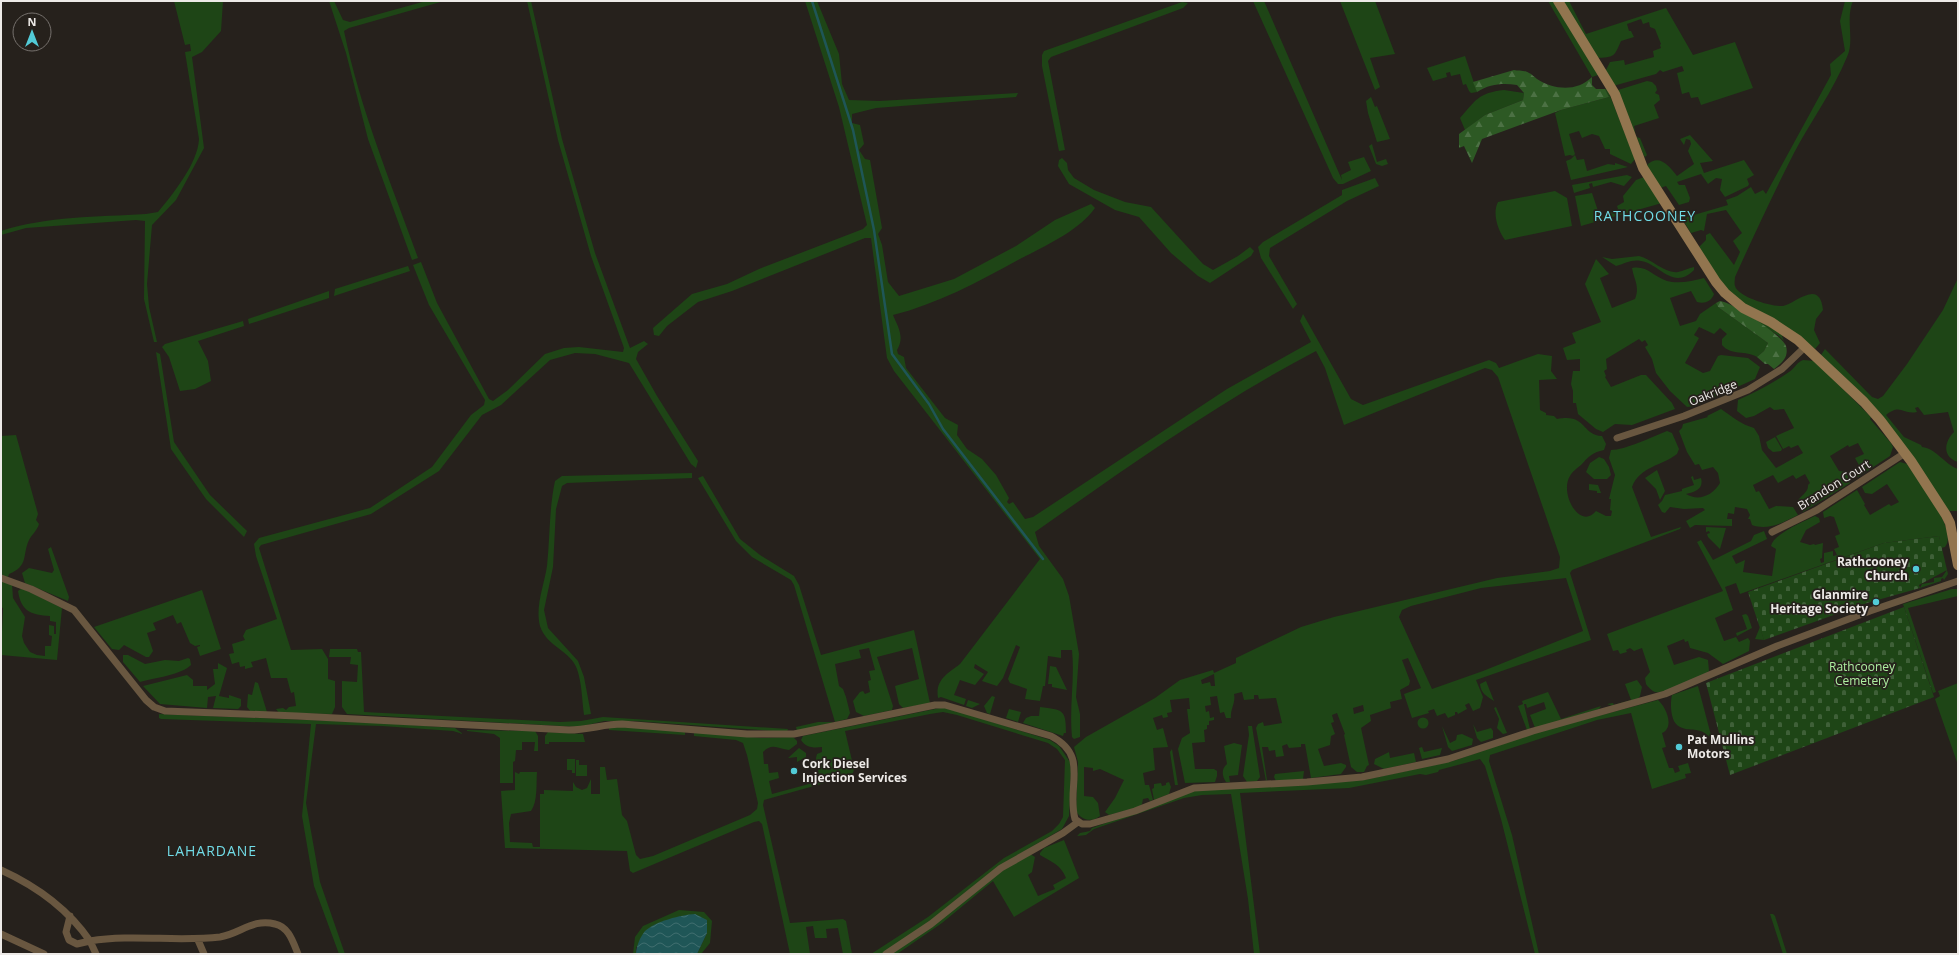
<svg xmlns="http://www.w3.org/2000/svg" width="1959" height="955" font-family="'Open Sans',sans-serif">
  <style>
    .green { fill: #1e4516; fill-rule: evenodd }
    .forest { fill: url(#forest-firs) }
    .cemetery { fill: url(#cemetery-stones) }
    .water { fill: url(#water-waves) }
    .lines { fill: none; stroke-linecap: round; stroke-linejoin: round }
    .stream { stroke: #1f5657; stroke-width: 2.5 }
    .street { stroke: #695740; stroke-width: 7 }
    .secondary { stroke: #92754f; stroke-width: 10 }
    .poi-dot { fill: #52cbd7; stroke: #26211c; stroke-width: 1.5 }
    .labels { text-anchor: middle; stroke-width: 3.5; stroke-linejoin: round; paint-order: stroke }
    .street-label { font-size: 12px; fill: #edeae7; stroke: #26211c }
    .poi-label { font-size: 12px; font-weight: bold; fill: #edeae7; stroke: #26211c; text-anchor: end }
    .park-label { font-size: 12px; fill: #adefa0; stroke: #26211c }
    .quarter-label { font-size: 14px; letter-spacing: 1px; fill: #71dce7; stroke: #26211c }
  </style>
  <defs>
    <pattern id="forest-firs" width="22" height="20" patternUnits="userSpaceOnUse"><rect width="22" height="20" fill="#2d5924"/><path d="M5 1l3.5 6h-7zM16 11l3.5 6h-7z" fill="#4c7144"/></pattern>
    <pattern id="cemetery-stones" width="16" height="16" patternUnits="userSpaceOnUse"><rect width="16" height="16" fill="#1e4516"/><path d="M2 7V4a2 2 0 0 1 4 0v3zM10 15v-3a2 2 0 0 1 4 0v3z" fill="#3f6038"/></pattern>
    <pattern id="water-waves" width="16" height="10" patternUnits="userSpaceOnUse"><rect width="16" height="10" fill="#1f5657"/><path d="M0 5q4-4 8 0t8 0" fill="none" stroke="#406e6f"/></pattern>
  </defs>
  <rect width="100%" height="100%" fill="#26211c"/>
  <!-- green -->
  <path class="green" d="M174,1h49l-2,30 -19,21 -10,5 12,91 -28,52 -24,25 -5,59 2,23 8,35h-3l-10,-43 1,-78 -9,-1 -110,8 -25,7v-4c47,-15 96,-14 145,-17l12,-2c15,-18 40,-49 41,-73l-14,-87 6,-1 -1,-7 -5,1z
    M329,1h5l9,19 7,2 76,-21h18l-95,27 -5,3c16,78 47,152 74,227l-6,2 -44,-121 -22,-86z
    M527,1h4l31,138 33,114 35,95 14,-7 4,3 -10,8 -2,7 21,37 41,65 -2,7 -5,-4 -62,-101 -34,-9 -20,-1 -25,7 -49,45 -19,10 -43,56 -68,43 -110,31 -2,3 32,102 31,-1 6,10v20l7,2v26l-3,7 -53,-1 -3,-4 7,-1 3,2 3,-3 7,-1 -2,-14 -3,1 -4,-15h-16l-5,-20 -15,4 2,5 -8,2v-3l-5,1 -1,-5 -7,2 -3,-10 5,-1 -2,-9 13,-4 -2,-4 3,-6 31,-11 -21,-63 -2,-12 5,-6 111,-30 62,-41 39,-52 13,-10 1,-5 -56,-95 -16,-40 8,-3 16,41 52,96 4,2 15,-11 37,-36 19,-6 15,-1 44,5 1,-4 -33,-92 -33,-116z
    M805,1h12l22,53 3,30 7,16 30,1 139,-8 -2,4 -140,11 -24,6v9l8,2 4,19 -5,6 6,9 5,1 12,68 -4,6 4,11 6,37 11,14 55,-17 62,-33 39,-26 36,-16 4,4c-16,23 -52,39 -77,52 -40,22 -81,44 -125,55 5,12 12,22 4,35l1,4 6,3 2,11 39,50 13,7 -1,10 10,14 15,10 14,16 13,23 -2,4 2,2 4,-2 12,17 8,-2 194,-128 84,-47 -11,-21 3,-7 48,85 12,6 126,-45 7,3 3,5 39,-14 14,2 -1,15 6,8 -18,1 1,30 6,3v2l8,1 3,3c30,-6 24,16 45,17l4,8 -2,6c-11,2 -16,7 -23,15 -4,3 -9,7 -11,11 -11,17 10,55 26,35l10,5h5l1,-5 -2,-1 1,-11h-2l6,-24 -6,-17 2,-8c14,0 41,-13 56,-19l5,2 7,16 -2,5c-15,12 -37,12 -45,33l19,50 30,-10 -1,2 -108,41 -2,3 21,67 -115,40 7,17 -3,11 -7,3 -4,-8 -4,2 2,4 -9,5 -1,-2h-2v3l-7,3 -3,-5 -8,3 -3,-7 -6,2 1,2 -17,5 -8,-24 17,-6 -13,-30 -6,2 8,21 -1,4 -9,5 2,9 -12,3 1,6 -21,7 1,6 -10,7 8,37 -2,1 -3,6h-7l-6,-5 -7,-32 1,-1 -8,-21 -5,2 2,7 -3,1 4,11 -4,2 -1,9 -12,4 6,17 17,-3 5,2v2l-5,7 -30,4 -6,-34h-4v3l-12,1 -2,-4 -5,2 2,10 -8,1 -1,-7 -6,1 -1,-4h-6l5,33 -1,1 -10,-53 2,-4 5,-2 1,4 18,-3 -6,-25 -17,1 -1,-4h-4v4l-10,1 -2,-8 -8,2c2,9 -4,15 -3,24h-5l-2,-6 -4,1 -3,-17 -7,1 1,8 -6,1 1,6 3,-1 1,7 4,-1v3l-5,1v4h-2v4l-3,1 1,12 -13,1 3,26h19l3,2v5l-2,6 -30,1 -7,-34 4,-11 8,-5 -3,-24h3l-1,-11 -19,2 2,12 -5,1 1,4 -5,1 -1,-3 -9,3 4,12 6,-2 5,19 -15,1 2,22 -12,3 2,12h4l4,15 -3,1 -2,-3 -5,1 -1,5 -3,3 -30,8 -4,-3 10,-14 9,-18 -24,-11 -7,2v-3l-9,-1v29l9,1 5,6 2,13c-9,7 -19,4 -24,-5l2,-49 -4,-15 12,-10 69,-39 25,-18 33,-10 1,3 22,-10v-5l65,-31 33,-10 163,-39 53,-7 9,-3 1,-11 -62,-180 -6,-7 -7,-2 -141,57 -19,-57 -9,-17c-99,52 -190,117 -281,181l4,14 24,33 6,17 10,58 -3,43 4,17v23l-6,2 -2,-2c-3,-29 3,-58 0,-87h-11v8l-13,-2 -3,30h-2l-3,15 -15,-2 2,-10 -17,-6 -2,-4 12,-32 -4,-2 -13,33 -6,8 -15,-5 6,-9 -13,-8 -1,4 10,6 -9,11 -15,-5 -6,15 12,4 -2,6 -23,-8 -3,1c-3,-18 9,-24 22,-34l80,-105 -146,-188 -7,-13 -16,-120h-6l-133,53 -34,11 -31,24 -8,10 -5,-1 -1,-7 39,-34 35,-10 32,-15 104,-40 4,-4 -28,-118zM1566,578l17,53 -100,40 -51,18 -33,-72 3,-7 9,-4 70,-18zM1214,674l1,12h-4l-1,-4 -8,2 -1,-4zM1363,705l1,6 -10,3 -1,-6z
    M1253,1h11l78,179 -1,-5 10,-5 -3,-8 16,-5 7,14 -28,13h-5l-5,-6z
    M1340,1h35l20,53 -25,4 10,29 -5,3z
    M1548,1h7l43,74 -6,2z
    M1561,1h8l17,33 80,-26 27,47 42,-13 18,46 -52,17 -3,-8 -7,1 -2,-6 -7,2 -5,-21 7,-2 -2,-5 -19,6 -3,-2 -4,4 -43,12 -8,-14 5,-10 14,-2 1,5 29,-8 -1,-6 8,-3 -1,-3 1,-1 -6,-15 -5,-2 -1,-5 -6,2 -2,-5 -14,5 2,7h2l3,6 -13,4c-7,16 -6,16 -25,17z
    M1845,1h8c-8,18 2,39 -6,56 -14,34 -36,64 -53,96 -21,41 -40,82 -59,124 0,2 -1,7 0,9 3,11 37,21 48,20 13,-3 37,-28 40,4l-7,9 -2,11 6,13 -5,6c-26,-21 -60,-33 -85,-55 -11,-10 -23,-34 -31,-47l7,-7v-5l4,-2 24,32 6,-13 -7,-11 9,-8 -16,-23 -19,4 -3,17 -3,-1 -10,3 -8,-13 4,-3 41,-12 -2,-5 11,-4 14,-9 4,7 8,-4 3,4 65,-119 -1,-11 15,-13 -5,-30z
    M1182,2l6,1 -5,5 -132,49 -3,4 17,89 -6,1 -17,-85v-11l2,-4z
    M1465,56l12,36 -6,1 -2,-2 -3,-7 -3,1 -3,-11 -9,2 -1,-4 -4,1 1,4 -14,4 -6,-13z
    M1647,81l5,1 4,4 1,4 -2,3 4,2 1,5 -6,5 5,13 -25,8 2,11 4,1 7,17 -2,2 -1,-1 -26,-66z
    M1607,88l28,71 -4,5 -21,-10v-5h-5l-6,-13 -7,-2 -10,4 -3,-7 -10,3 6,20 -2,2 -3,-1 -5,1 -10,-43 6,-3 48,-13 -4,-8z
    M1504,90l20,3 -1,7 -38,15 -20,15 -5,-12c16,-18 18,-25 44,-28z
    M1371,97l4,10 2,-1 13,33 -13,3 -9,-29 -2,-12z
    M1690,135l23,26 -13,2 4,10 40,-13 10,15 -7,4 2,5 -1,2 -23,11 -5,-7 2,-11 -6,-1 -8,6 -7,-10 -24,8 2,3h6l5,13 -1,4 -10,3 -13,-19 -6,2 -14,-22c13,-13 22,-1 31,10l17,-12 -6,-13 3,-7 -1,-4 -4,-1 -2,6 -4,-6z
    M1372,144l5,18 9,-3 2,5 -6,2 -6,-2 -7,-18z
    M1575,155l2,5 7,-1 3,12 21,-7 7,1v-2l13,4 -57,13 -5,-19 5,-2z
    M1062,158l5,5 1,7 6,8 20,12 31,12 26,5 52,57 10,6 25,-14 12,-9 4,4 -3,5 -41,27 -12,-7 -27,-23 -32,-36 -24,-7 -46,-26 -11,-18 1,-6z
    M1627,175l5,2 -8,9 -13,-4 -18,5 -1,-4 -3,1 1,4 -16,5 -2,-8z
    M1644,177l18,26 -81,23 -6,-30 17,-3 6,18h2l3,5 15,-7 -1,-3 7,-4 -1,-6 13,-16z
    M1375,178l4,8 -32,15 -77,47 -1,8 28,48 -4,5 -32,-51 -3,-11 5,-5 79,-47v-5z
    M1555,191l12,7 5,28 -67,14c-7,-9 -13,-27 -7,-38z
    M1639,256c13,3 26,18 39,16 5,-1 11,-4 16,-5v3c-21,21 -34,-6 -53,-9 -9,-2 -17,3 -25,5l-14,-9 10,2z
    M1596,259l13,15 -9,4 12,30 23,-9c5,-13 -1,-19 -3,-31 15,-3 22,9 35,13 11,3 26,0 37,-3l10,16c-3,8 -10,10 -17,8l-6,-11 -21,7 10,28 16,-5 4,-7 16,-11 2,4 50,36 -4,8 -7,6c-11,-7 -26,-1 -35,-12v-6l5,-5 -7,-6 -6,6 -15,-7 -5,8 5,3 -14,25 18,10 7,-2 8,-15 3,-1 27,3 12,9 -5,12 -60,27 -8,1 -17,-16 -14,-18 -4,-14 -7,-12 3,-2 -3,-5 -3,2 -3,-3 -33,20 1,10 -3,2 2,5 -1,1 6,10 30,-12h5l26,28 3,6 -43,16 -17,-1 -12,8 -7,-3 -18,-15 -2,-11h-3v-12l-2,-7 2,-13h7v-12l-13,1 -4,-12 13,-5 -4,-10 29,-11 -16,-38z
    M408,266l2,5 -76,25 1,-7z
    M1958,278v184c-16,-5 -14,-20 -4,-30l-6,-20 -24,3 -6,-8 -3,1 2,4c-15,3 -16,-9 -31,3l18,22 17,8 1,2c15,2 22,17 36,22v42h-9l-76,-102 -52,-54 4,-6 47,48 6,2 5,-3 24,-32 36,-54z
    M329,291v7l-80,26 -1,-5z
    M1744,313l40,21 -2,2 2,5 -5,-5z
    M243,321l1,5 -46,15 10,20 3,20 -16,8 -15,2 -11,-34 -7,-10 3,-3z
    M156,352l4,2 14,88 36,53 37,36 -3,6 -38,-38 -35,-50z
    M1803,360l12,1 56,56 -1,2 21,24 2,4 -3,9 -32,21 -4,-5 6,-5 -5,-9 9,-4 -6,-11 -9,4 -1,-2 -18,11 9,15 7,1 4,11 -47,29 -6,-9c2,-7 12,-10 11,-18l2,-2 -5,-9 -9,5 -3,-4 -15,8 -5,-8 -20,10 3,7 3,-1 10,18 7,-3 17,1 5,8c-14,7 -30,16 -46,10l-2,-6h-2l2,-4 -3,-6 -12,-2 -1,7 -6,-1 -1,6h5v7l-37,-1 -5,3 -4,-7 19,-11 -2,-2 -19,1 -14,-2 -5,6 -3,-1 -4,-7 4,-4 3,-6 17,-4v-2l12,-4 -3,-8 2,-1 1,4 7,-2c3,11 -6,14 -15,16 13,8 27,1 34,-11l-2,-10 -5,-6 -11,3 -3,-6 -4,1 -8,-13 -8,-21 3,-3 1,-4 25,-7 -1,-1 14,-7c12,8 19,15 33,19l5,8 3,14 14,18 27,-15 -5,-8 -7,3 -2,-2 -6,3 -7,-13 18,-8 -10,-19 -10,1 -4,-3 -16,9 -8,2 -9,-7 1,-11c18,-8 35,-17 51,-28 6,-4 8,-10 14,-12z
    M16,435l22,79 -2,6 3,4c-2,7 -7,10 -10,16 -7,15 0,26 -20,34l-1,3 -7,-2v-139z
    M1775,437l7,12 -1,2 -8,1 -5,-4 -2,-6z
    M1599,457l5,2 5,8 2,8 -4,4h-13l-8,-7 4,-9z
    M1900,462l7,2c10,15 52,66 38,83l-4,1 -2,-12 -55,7 -144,51 -4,-11 -11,4 8,23 -18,8 9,23 12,-4 3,5 9,-4 2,3 -1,10 -26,13 -15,-11 -18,-5 -2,-7 -3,1 -1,-3 -17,7 7,19 25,-8 9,3 1,11c-6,5 -46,24 -54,21 -3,-1 -7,-5 -9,-8l-1,-6 5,-6 -8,-24 -8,3 -4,-3 -4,2 1,2 -7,2 -2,-4 -5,1 -6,-17 116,-43 -26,-49 4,-2 12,20 38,-19 3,-6 10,-4 3,8 -35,17 4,8 9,-4 -2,12 29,4 4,-27 -5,-3c2,-12 34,-25 44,-30l4,2 1,4 -14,8 -6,12 10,3 4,-1 1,1 8,-2 -1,15 -2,1 1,4 3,-1v-9l9,-2v5l4,-1 -3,-6 5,-2 -4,-11 5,-2 -6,-17 -4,-1 -6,2 -1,-6 34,-22 8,14 -1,1 6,10 19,-11 2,2 8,-4 -12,-18 -15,10 -7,-1 -3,-6z
    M1657,470l8,21 -5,9 -4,-11 -11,-11z
    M692,473v5l-125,5 -5,3 -6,23 -3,58 -9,43 4,18 30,33 6,16 7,37 -7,1c-2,-14 -2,-32 -7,-46 -6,-18 -31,-23 -37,-43 -5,-20 4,-40 7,-60 3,-28 2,-57 8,-85l7,-5z
    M703,476l37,63 20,16 34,21 5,9 22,70 93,-25 16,73 -27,5 -4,-4 -4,-18 24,-7 -7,-31 -35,9 16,49 -1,4 -28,6 -8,-4 -3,-11 7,-9 3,-1 2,3 5,-2 -2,-11 3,-1 -2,-9 6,-1 -6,-22 -10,2 2,8 -26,6 4,22 4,3 3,8 4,16 -3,6 -50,12 -1,-4 22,-5h17l-41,-137 -3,-5 -39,-23 -16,-16 -38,-63z
    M1589,484l9,1 3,8h-4v-2l-8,-1z
    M1706,527l20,1 -6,21 -12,-12 -1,-3 3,-1 -1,-2 -3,1z
    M51,547l18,50 -1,4 -43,-18 -3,-10 7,-5 23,5 2,-3 -6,-21z
    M1947,570l1,4 -4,6 -1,-2 -2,1v2l-21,7 2,-4 12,-2v-4l8,-1z
    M1,581l11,3 1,14 12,19 -3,19 2,7 6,9 7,3 8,1v-10h6l1,-10 -3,-1v-10l5,1v8h2v-12l-6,-1v-5c-19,-1 -29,-5 -32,-25l4,-3 40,20 -5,52 -56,-5 2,-47 -2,-1z
    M1952,589h6v7l-50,12 28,84 -3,1 -30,-89z
    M202,590l19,59 -21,7 -3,-9 3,-1v-1l-5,1 -5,-3 -9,-21 -4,2 -4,-9 -20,8 3,7 -9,3 6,18 -4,6h-3l-22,-12 -5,5 -7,-1 -18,-22z
    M1746,614l2,2 4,12 -15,8 -1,-3 11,-4 -5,-14z
    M1760,627l4,13 -9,-1z
    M330,649h27l1,3h3l3,60 196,10 21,-1 22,-4 185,12 -1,3 -153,-11h-30l-25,6 -232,-13 -5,-7v-26l15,1 1,-17 -8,-1 1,-7h-22z
    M123,655h5l17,9 20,-4 14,1 9,-3 2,1 1,6c-10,10 -37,13 -51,17l-17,-20z
    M218,663l9,5 -8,28 10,2v-3l12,4v7l-3,3 -25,-1 3,-12 -8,1 -1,11 -47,-4 -17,-18 44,-11 6,5v6h14v4l8,-6 -2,-15h5z
    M1050,666l6,1 11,23 -15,-3v-3h-4z
    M1637,680l5,7 -2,9 -2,3 -25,7 -6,-2 6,-1 1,2 17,-5 -6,-16z
    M1486,681l8,20c-7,-5 -13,-7 -14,-17z
    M255,682l3,1 9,29h-16l-4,-5 1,-13 4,1z
    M1958,683v82l-23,-66 5,-3 -2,-5z
    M1698,686l14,53c-14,-14 -18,-6 -32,-12 -10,-4 -10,-24 -8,-32z
    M1548,692l13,27 40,-13 -2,3 -64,19 -5,-13 16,-6 -2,-7 -17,6 -1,-4h-2l6,25 -3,1 -9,-24 5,-2 -1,-3z
    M992,696l3,1 -5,17 -3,-1 -3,-7z
    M968,700l12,4 -8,4 -6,-2z
    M1658,700c8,7 17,27 4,33l4,14 -4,1 7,20h4l2,5 5,-2 -2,-5 10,-3 3,10 -6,1 1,4 -34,11 -21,-76 -34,7 -107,35 -1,6 23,74 27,119h-4l-34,-135 -16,-53 -5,-7 -41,11 -1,2 -12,3 -6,-1 -71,14 -109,5 20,161h-6l-6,-55 -17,-105 -29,1 -18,3 -90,31 -8,6 -9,1 3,-3 10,-2 2,-3 102,-37 170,-11 89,-19 85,-29z
    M1040,707c23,3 26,2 26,26h-2l-1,3 -40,-13 3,-5 5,-2h8z
    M1496,707l11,26 -4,1 -6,-6 2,-9 -5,-11z
    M940,708h7l103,32 9,6 11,16 1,10 -2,44 -7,13 -58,34 -75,59 -47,32h-11l57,-37 76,-59 48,-27 7,-7 4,-7 2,-57 -8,-11 -9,-6 -91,-28 -14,-3 -13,2 -85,17 9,38 -1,4 -7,4 -82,23 -1,5 27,118 53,-4 3,2 6,33h-9l-5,-26 -12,1 1,9h-12l-2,-12 -7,1 4,27h-20l-28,-130 -3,-3 -5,1 -121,51 -3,-2 -3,-20 -122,-3 -4,-57 14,-1v-18l4,2 1,-2h17c-1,12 1,29 -6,39l-20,3 -2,9 1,19 22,1 1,4h7v-53h4v-4l29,1v-9l3,5 6,3 5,-2 4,-9v15h9v-27h5l2,13 10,-1 5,36 5,6 9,34 4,4 13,-3 97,-41 7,-6 1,-6 -11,-48 -4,-12 -7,-3 -42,-4v-4l68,6 31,-1 4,4v3l-8,6c-10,-1 -17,-8 -26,2l1,12h4l1,9 9,-1 1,6 -10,3 3,13 48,-13 -4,-23 1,-4 5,-2v-5c-8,1 -16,1 -21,-7l2,-4z
    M1009,709l12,3 -3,10 -12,-4z
    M159,714l223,9 73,5 8,6 -10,-3 -71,-5 -66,-2 -10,79 14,79 25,72h-6l-25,-68 -12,-70 9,-92 -150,-5 -2,-1z
    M1417.5 723a5.5 5.5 0 1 1 11 0a5.5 5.5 0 1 1-11 0Z
    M1473,724l4,8 14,-4 2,3v7l-12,4 -4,-4z
    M609,726l76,5v4l-76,-5z
    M1248,726h4l8,51 -3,4 -10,1 -4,-6 6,-41z
    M1442,726l8,17 6,-3 1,-5 5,-1 11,5 -1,6 -20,6 -4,-4z
    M467,730l68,1 3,5v15h-4l1,-9h-13v8h-6l-1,11 -2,1v21h-13v-45l-6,-4 -27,-3z
    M548,732l35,2 2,8h-36v2h-4v-8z
    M1234,743l8,2 -4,30 -9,1 1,6h-4c-4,-6 -5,-13 1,-18l-3,-18z
    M1422,747l2,5 18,-4 -2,7 -18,4 -3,-11z
    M799,748l7,5v4l-9,5v-5l-9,1z
    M1172,749l6,36h-3l-5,-33z
    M1389,752l1,6 24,-5 2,9 -32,7 -10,-5 1,-5z
    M567,759h8v14h-3v-3h-5z
    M576,760h3v5h8v11h-11z
    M1304,771l-1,8 -27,2 -2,-4 1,-3z
    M1169,782l2,5 -2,7 -15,6 -2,-11 2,-1v-4l7,-1 1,3 4,-1v-2z
    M1064,840l15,38 -65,39 -21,-36 -51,42 -45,31h-7l71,-50 48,-39 21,-11 5,3 -3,15 -4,3 10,21 17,-7 -2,-4 13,-7c-5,-13 -14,-16 -26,-23v-2l4,-5z
    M679,910l25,2 8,9 -2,22 -9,11h-4l10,-21 -71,14v7h-3l2,-17 8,-11z
    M1770,914h3l2,2 12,38h-4z"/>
  <!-- forest -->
  <path class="forest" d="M1514,70c4,1 11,0 15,3 3,1 5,4 8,6 17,11 40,13 55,-2v8l4,4h9l4,8 -48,13 -79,29 -10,24 -8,-17 -5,2v-14l26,-19 38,-15 1,-7 -7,-8c-15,-2 -27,-1 -40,7l-4,-10z
    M1720,301c12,1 62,34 66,45 3,11 -4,17 -12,23l-6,-5h-3l-8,-7 7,-6 4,-8 -50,-36 -2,-4z"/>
  <!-- cemetery -->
  <path class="cemetery" d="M1939,536l8,34 -28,15 1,3 -53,15 -103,37 -16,-48 136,-49z
    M1904,607l30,90 -204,78 -24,-92z"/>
  <!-- water -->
  <path class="water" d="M695,914l12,6v13l-10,21h-61c0,-7 4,-17 9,-23 11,-10 36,-16 50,-17z"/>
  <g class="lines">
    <!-- stream -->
    <path class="stream" d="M812,1l41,129 21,100 18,124 37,50 14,25 100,130"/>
    <!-- street -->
    <path class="street" d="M1617,438l67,-22 64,-26 34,-21 23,-22
      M1772,532l45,-22 88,-57
      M1,578l30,11 43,21 72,90 8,7 11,4 132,5 272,14c19,0 35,-6 53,-6l125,10h47l141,-29h10l106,31c39,20 15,50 24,83l7,5h8l45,-13 59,-23 113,-6 55,-5 86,-18 85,-28 132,-37 112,-48 93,-35 88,-30
      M1,870c35,16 67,39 89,71l-13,3 -8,-4 -3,-8 4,-16
      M1,934l43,20
      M198,940l6,14
      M96,954l-6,-13c43,-7 87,1 130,-4 20,-3 33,-19 55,-13 14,3 18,18 23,30
      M886,954l45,-30 70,-56 62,-35 15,-11"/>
    <!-- secondary -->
    <path class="secondary" d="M1558,1l57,93 28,74 73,114 9,11 18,15 28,14 27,18 66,62 16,18 31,41 35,54 4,8 8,42"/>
  </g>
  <!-- markers -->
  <g class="poi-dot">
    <circle cx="1916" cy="569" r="4"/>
    <circle cx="1876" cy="602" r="4"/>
    <circle cx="1679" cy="747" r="4"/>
    <circle cx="794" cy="771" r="4"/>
  </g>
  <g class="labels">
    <!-- street labels -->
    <g class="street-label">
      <text transform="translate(1713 393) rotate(-22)" y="4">Oakridge</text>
      <text transform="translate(1834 485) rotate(-32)" y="4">Brandon Court</text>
    </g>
    <!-- poi labels -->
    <g class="poi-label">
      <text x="1908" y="566">Rathcooney<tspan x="1908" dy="14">Church</tspan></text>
      <text x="1868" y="599">Glanmire<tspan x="1868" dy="14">Heritage Society</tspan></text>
      <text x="1687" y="744" text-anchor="start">Pat Mullins<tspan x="1687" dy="14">Motors</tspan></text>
      <text x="802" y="768" text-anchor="start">Cork Diesel<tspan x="802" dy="14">Injection Services</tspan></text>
    </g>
    <!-- park labels -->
    <g class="park-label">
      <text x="1862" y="671">Rathcooney<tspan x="1862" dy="14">Cemetery</tspan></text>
    </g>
    <!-- quarter labels -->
    <g class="quarter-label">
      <text x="1645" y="221">RATHCOONEY</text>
      <text x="212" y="856">LAHARDANE</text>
    </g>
  </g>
  <!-- border -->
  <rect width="1959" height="955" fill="none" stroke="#edeae7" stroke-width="4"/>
  <!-- north arrow -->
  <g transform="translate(32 32)"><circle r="19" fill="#26211c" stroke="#76716d"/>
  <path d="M0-3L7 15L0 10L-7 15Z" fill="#52cbd7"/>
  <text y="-6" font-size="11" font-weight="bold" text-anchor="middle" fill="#edeae7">N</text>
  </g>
</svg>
